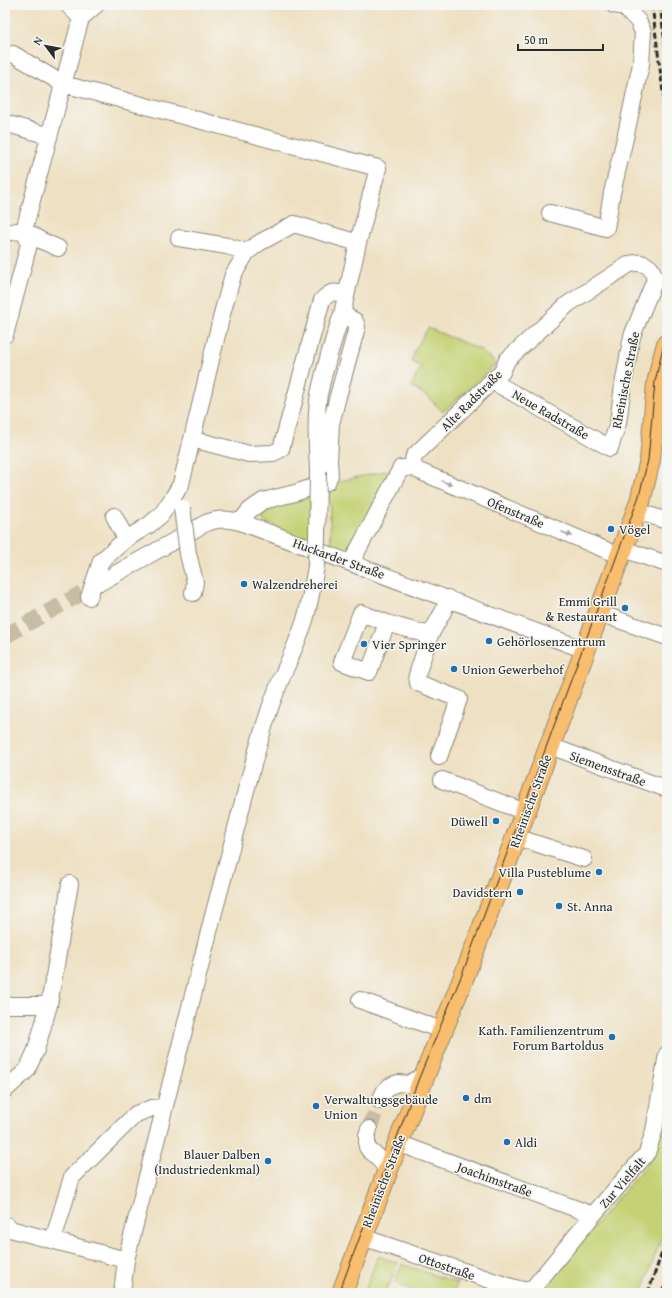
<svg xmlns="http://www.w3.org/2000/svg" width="672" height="1298" font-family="'Gentium Book Plus',serif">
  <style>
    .green { fill: #c4d274; stroke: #787e50 }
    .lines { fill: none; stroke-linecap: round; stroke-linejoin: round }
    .minor-tunnel { stroke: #c7bca4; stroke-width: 16; stroke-dasharray: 16 8; stroke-linecap: butt }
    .minor-casing { stroke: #8c8676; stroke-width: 18 }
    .major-casing { stroke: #8c8676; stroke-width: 22 }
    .minor { stroke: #fff; stroke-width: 16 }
    .major { stroke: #f9be6d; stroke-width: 20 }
    .tram { stroke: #2b2b2b; stroke-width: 1 }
    .rail { stroke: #2b2b2b; stroke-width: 3; stroke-dasharray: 6 3; stroke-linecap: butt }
    .minor-bridge-casing { stroke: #8c8676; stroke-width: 18; stroke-linecap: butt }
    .minor-bridge { stroke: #fff; stroke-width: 16 }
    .oneway { fill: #a0a0a0 }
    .poi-dot { fill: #1f6fb2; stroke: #f6f6f2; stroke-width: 1.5 }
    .labels { text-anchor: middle; stroke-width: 3; stroke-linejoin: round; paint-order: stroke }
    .street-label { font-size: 13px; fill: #2b2b2b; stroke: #f6f6f2 }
    .poi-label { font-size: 13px; fill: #2b2b2b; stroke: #f6f6f2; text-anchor: start }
  </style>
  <rect width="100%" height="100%" fill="#f6f6f2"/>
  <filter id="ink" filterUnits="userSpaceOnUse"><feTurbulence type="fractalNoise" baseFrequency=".025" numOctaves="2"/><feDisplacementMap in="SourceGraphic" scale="8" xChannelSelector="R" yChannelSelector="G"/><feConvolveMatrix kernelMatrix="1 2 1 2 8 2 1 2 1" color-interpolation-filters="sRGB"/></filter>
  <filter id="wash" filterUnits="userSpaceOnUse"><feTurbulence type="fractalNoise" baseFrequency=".012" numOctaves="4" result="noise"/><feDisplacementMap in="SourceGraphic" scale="16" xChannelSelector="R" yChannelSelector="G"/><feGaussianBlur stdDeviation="0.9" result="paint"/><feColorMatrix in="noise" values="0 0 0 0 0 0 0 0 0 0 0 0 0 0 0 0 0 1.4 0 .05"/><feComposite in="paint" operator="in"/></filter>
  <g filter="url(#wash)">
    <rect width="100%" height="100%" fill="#eee0c2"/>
    <!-- green -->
    <path class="green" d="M428,328l53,22 7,7 1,-1 7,8 -53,48 -15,-15 -17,-11 10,-19 -10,-6 4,-11z
      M390,470l2,1 -39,80 -8,3 -14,-5 -2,-62 6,-1v-4z
      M312,495l-2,48 -45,-21 -5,-6 2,-6z
      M667,1082v140l-25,71h-105l115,-135z
      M378,1256l20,7 -8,21h-2l-3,9h-21z
      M402,1264l55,19 -3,10h-37l-23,-10z"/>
  </g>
  <g filter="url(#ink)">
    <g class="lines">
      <!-- minor-tunnel -->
      <path class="minor-tunnel" d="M5,636l95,-53
        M369,1129l11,-28"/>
      <defs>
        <path id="minor" d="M68,5l13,13
          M13,54l50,30 315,84 -20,75
          M5,123l44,13
          M550,213l56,15 6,-35 14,-59 15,-70 2,-32 -5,-11 -14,-14 -10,-2
          M5,233l19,-3 16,10 18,8
          M179,238l48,8 20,6
          M342,314l16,-71 -64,-19 -35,19 -12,9 -14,23 -10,35 -31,129 57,15 24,-1 8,-4 41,-149c9,-9 12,-9 24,-5
          M5,335l24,-91 -5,-14 57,-212 15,-13
          M412,466l7,5 201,85
          M637,511l30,10
          M114,516l12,23
          M240,522l10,-12 13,-9 32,-8 32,-11 3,-7 -1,-14 2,-37 7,-28 19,-69 -2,-6 -13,-7c-9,26 -17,53 -23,80 -4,24 -2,52 -1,77
          M623,549l44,15
          M188,554l7,28 -2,11
          M351,563l50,-95h6l5,-2 2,-10 78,-75 10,-9 5,-12 61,-56 60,-39c14,-6 28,2 26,17l-22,54 -9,49 -5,38 -8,25 -118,-67
          M101,582l105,-59c13,-5 21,-4 34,-1l345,128
          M89,597l12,-36 25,-22 23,-14 12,-10 11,-16 9,-15 11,-45
          M599,613l68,24
          M387,623l-18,49 -27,-10 19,-49 26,10 10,3
          M400,627l30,8
          M550,746l117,43
          M439,757l20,-58 -41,-16 -1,-8 13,-40 14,-25 4,-12
          M442,780l83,32
          M516,837l68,22
          M360,1000l81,30
          M5,1005h44
          M5,1090l22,-20 9,-20 13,-45 21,-121
          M380,1101l4,-9 6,-6 8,-3 10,1 15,-8
          M369,1129l-2,6v12l3,4 7,5 10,14
          M398,1143l195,72
          M5,1224l5,5 116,31
          M362,1237l146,49 18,5 7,-3 60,-73 54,-62 7,-22 13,-77
          M53,1240l19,-63 64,-63 16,-6 13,-1
          M122,1293l4,-33 89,-352c19,-67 33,-134 55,-200 10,-30 25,-58 35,-88 5,-18 8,-35 11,-54"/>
        <path id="major" d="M342,1293l56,-150 74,-187 168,-454 10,-42 7,-76 4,-18 6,-22"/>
      </defs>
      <!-- minor casing -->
      <use href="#minor" class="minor-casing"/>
      <!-- major casing -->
      <use href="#major" class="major-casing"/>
      <!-- minor -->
      <use href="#minor" class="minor"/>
      <!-- major -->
      <use href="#major" class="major"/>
      <!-- tram -->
      <path class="tram" d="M339,1293l80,-215 44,-106 176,-476 9,-36 7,-78 8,-35 4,-12"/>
      <!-- rail -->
      <path class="rail" d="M652,5l15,119
        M660,5l7,53
        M648,1293l19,-55
        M662,1293l5,-15"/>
      <defs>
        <path id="minor-bridge" d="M182,508l6,46
          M316,566l1,-29 1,-66"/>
      </defs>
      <!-- minor-bridge casing -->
      <use href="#minor-bridge" class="minor-bridge-casing"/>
      <!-- minor-bridge -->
      <use href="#minor-bridge" class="minor-bridge"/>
    </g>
    <!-- one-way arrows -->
    <defs><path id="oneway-solid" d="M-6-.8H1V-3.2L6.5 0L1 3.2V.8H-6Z"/></defs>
    <g class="oneway">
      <use href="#oneway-solid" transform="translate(447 483) rotate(23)"/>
      <use href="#oneway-solid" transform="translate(567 534) rotate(23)"/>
    </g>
  </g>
  <!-- markers -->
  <g class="poi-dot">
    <circle cx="611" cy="529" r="4"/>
    <circle cx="244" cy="584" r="4"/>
    <circle cx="625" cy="608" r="4"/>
    <circle cx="489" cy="641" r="4"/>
    <circle cx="364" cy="644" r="4"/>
    <circle cx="454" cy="669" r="4"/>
    <circle cx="496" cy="821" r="4"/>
    <circle cx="599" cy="872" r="4"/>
    <circle cx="520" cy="892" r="4"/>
    <circle cx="559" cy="906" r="4"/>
    <circle cx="612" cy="1037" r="4"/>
    <circle cx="466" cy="1098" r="4"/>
    <circle cx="316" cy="1106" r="4"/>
    <circle cx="507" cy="1142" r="4"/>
    <circle cx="268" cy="1161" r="4"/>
  </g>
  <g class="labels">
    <!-- street labels -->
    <g class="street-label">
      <text transform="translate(625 380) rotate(-79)" y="5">Rheinische Straße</text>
      <text transform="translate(471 400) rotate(-45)" y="5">Alte Radstraße</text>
      <text transform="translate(551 414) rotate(30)" y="5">Neue Radstraße</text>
      <text transform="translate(516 512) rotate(23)" y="5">Ofenstraße</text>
      <text transform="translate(339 558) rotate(20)" y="5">Huckarder Straße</text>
      <text transform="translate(608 768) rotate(20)" y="5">Siemensstraße</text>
      <text transform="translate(530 801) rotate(-70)" y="5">Rheinische Straße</text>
      <text transform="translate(495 1179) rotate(20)" y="5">Joachimstraße</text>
      <text transform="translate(383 1181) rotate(-69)" y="5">Rheinische Straße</text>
      <text transform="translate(622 1182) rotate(-49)" y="5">Zur Vielfalt</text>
      <text transform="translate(447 1266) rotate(19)" y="5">Ottostraße</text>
    </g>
    <!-- poi labels -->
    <g class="poi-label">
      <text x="619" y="534">Vögel</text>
      <text x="252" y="589">Walzendreherei</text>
      <text x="617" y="606" text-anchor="end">Emmi Grill<tspan x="617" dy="15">&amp; Restaurant</tspan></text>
      <text x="497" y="646">Gehörlosenzentrum</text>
      <text x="372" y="649">Vier Springer</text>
      <text x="462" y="674">Union Gewerbehof</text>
      <text x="488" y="826" text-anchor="end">Düwell</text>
      <text x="591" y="877" text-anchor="end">Villa Pusteblume</text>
      <text x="512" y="897" text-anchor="end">Davidstern</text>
      <text x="567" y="911">St. Anna</text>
      <text x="604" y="1035" text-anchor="end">Kath. Familienzentrum<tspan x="604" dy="15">Forum Bartoldus</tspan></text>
      <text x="474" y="1103">dm</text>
      <text x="324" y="1104">Verwaltungsgebäude<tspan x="324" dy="15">Union</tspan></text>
      <text x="515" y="1147">Aldi</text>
      <text x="260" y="1159" text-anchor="end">Blauer Dalben<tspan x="260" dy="15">(Industriedenkmal)</tspan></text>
    </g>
  </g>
  <!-- margin -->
  <rect width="672" height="1298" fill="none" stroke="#f6f6f2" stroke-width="20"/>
  <!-- north arrow -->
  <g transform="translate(46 46) rotate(302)" stroke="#f6f6f2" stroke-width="3" paint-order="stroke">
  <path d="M0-3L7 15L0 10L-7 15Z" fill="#2b2b2b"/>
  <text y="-6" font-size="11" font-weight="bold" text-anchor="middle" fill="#2b2b2b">N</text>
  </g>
  <!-- scale -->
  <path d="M518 44v6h85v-6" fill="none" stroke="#2b2b2b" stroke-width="2"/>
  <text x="524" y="44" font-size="12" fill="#2b2b2b" stroke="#f6f6f2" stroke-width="3" paint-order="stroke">50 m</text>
</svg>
